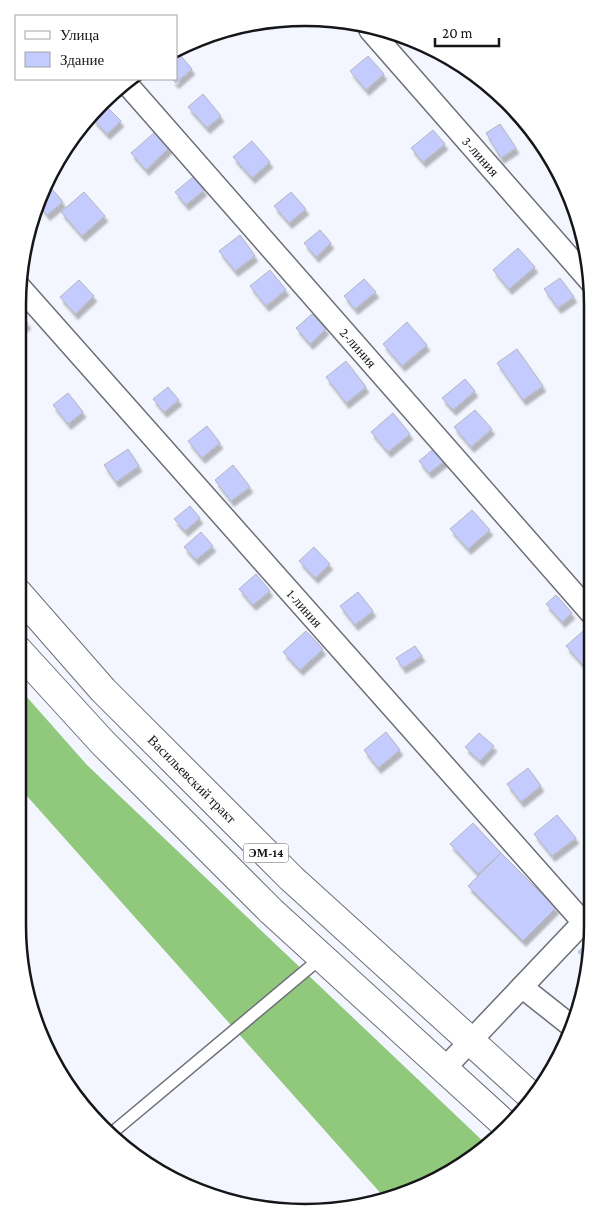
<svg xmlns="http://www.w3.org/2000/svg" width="610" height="1230" font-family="'Crimson Pro',serif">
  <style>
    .forest { fill: #90c87c }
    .building { fill: #c4ccff; stroke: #b4b5be; filter: url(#shadow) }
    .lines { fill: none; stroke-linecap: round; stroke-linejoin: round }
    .service-casing { stroke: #6d6f76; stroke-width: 14 }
    .minor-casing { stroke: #6d6f76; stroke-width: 24 }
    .primary-casing { stroke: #6d6f76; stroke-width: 30 }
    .service { stroke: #fff; stroke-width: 11 }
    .minor { stroke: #fff; stroke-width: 21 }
    .primary { stroke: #fff; stroke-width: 28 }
    .labels { text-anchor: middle; stroke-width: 4; stroke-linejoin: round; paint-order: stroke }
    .shield { fill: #fff; stroke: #5c5c5e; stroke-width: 1 }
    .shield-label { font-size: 12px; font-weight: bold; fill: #161619 }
    .street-label { font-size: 14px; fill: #161619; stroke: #fff }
    .rim { fill: none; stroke: #161619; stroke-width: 2.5 }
  </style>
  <defs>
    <filter id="shadow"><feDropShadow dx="3" dy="5.5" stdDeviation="1" flood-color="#0004"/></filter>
  </defs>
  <rect width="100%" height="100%" fill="#f4f6ff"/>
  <!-- forest -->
  <path class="forest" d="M18,687l69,78 399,379 -54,39 -48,14 -366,-411z"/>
  <!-- building -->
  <path class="building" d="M181,56l11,13 -16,14 -4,-4h4v-19z
    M368,56l16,18 -18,16 -16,-19z
    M203,94l18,22 -14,12 -19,-21z
    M106,106l15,15 -14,13 -14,-15z
    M500,124l16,24 -15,10 -15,-25z
    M433,130l12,14 -22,18 -12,-14z
    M155,132l14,16 -23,22 -15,-17z
    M252,141l18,21 -18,16 -19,-21z
    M193,177l11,13 -18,15 -11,-13z
    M52,189l11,13 -16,13 -7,-9 2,-9z
    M84,192l21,24 -23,20 -21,-24z
    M291,192l15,17 -17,14 -15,-17z
    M320,230l11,13 -15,14 -12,-14z
    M240,235l15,21 -20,15 -16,-20z
    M518,248l17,19 -26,22 -16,-19z
    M270,270l16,20 -20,16 -16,-20z
    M560,278l14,19 -16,11 -14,-19z
    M364,279l12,13 -21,17 -11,-13z
    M79,280l15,16 -19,18 -15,-17z
    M18,312l10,11 -10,9z
    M312,314l14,15 -16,15 -14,-16z
    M407,322l20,23 -25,21 -19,-22z
    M517,349l26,37 -20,14 -26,-37z
    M346,361l20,26 -20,16 -20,-26z
    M465,379l10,12 -22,19 -11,-12z
    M168,387l11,13 -15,12 -11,-13z
    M68,393l15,19 -15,12 -15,-19z
    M475,410l17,19 -21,18 -17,-20z
    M393,413l17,21 -22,18 -17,-20z
    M207,426l13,17 -18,15 -14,-17z
    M436,447l10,13 -17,13 -10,-12z
    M128,449l11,17 -23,16 -12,-17z
    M233,465l17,22 -19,14 -16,-21z
    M190,506l10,12 -15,13 -11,-12z
    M472,510l18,20 -22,19 -18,-20z
    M201,532l12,14 -17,14 -12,-13z
    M314,547l16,17 -15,14 -16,-17z
    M256,574l14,17 -17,14 -14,-16z
    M358,592l15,19 -18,14 -15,-19z
    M556,595l16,18 -10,9 -16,-18z
    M306,631l17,18 -23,21 -17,-18z
    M583,631l8,9v18l-8,7 -17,-19z
    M415,646l7,10 -19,12 -7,-10z
    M386,732l14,18 -22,18 -14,-18z
    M479,733l15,13 -14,15 -15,-14z
    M528,768l13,18 -20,16 -14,-18z
    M557,815l19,23 -24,18 -18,-22z
    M473,823l28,30 -23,21 -28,-30z
    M501,853l55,55 -33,33 -55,-55z
    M592,938v6l-5,17 -9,-9z"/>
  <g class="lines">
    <defs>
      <path id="service" d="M113,1132l209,-175"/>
      <g id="minor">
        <path id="s1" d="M370,30l220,251"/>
        <path id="s2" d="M126,83l465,530"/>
        <path id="s3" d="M18,285l565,637 9,8"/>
        <path d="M522,987l48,38"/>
        <path d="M444,1069l148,-156"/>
      </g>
      <g id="primary">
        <path id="s4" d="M18,593l85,97 188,188 240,218"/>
        <path d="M18,650l85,93 168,168 238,217"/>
      </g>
    </defs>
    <!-- service casing -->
    <use href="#service" class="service-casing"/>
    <!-- minor casing -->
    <use href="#minor" class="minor-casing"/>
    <!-- primary casing -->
    <use href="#primary" class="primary-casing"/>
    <!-- service -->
    <use href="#service" class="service"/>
    <!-- minor -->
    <use href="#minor" class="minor"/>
    <!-- primary -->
    <use href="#primary" class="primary"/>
  </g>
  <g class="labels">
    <!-- shield labels -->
    <rect class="shield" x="243.5" y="843.5" width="45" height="19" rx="4"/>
    <g class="shield-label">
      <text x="266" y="857">ЭМ-14</text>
    </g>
    <!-- street labels -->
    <g class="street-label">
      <text dy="5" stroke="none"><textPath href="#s1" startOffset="168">3-линия</textPath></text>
      <text dy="5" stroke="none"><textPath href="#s2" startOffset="352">2-линия</textPath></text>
      <text dy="5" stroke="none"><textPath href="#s3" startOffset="432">1-линия</textPath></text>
      <text dy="5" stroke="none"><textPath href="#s4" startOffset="255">Васильевский тракт</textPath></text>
    </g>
  </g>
  <!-- crop -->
  <path d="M0 0H610V1230H0ZM305 26H305A279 279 0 0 1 584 305V925A279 279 0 0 1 305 1204H305A279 279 0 0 1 26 925V305A279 279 0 0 1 305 26Z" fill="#fff" fill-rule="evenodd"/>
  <path class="rim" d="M305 26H305A279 279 0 0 1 584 305V925A279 279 0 0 1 305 1204H305A279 279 0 0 1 26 925V305A279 279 0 0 1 305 26Z"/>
  <!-- legend -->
  <rect x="15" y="15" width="162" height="65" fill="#ffffff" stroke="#a2a2a3"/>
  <rect x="25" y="31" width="25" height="8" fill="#ffffff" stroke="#a2a2a3"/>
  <text x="60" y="40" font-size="15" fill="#161619">Улица</text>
  <rect x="25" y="52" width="25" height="15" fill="#c4ccff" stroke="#a2a2a3"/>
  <text x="60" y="65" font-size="15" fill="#161619">Здание</text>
  <!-- scale -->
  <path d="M435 38v8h64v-8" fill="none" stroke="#161619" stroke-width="2.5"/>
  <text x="442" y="38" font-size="15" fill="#161619" stroke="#ffffff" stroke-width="4" paint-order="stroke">20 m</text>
</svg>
